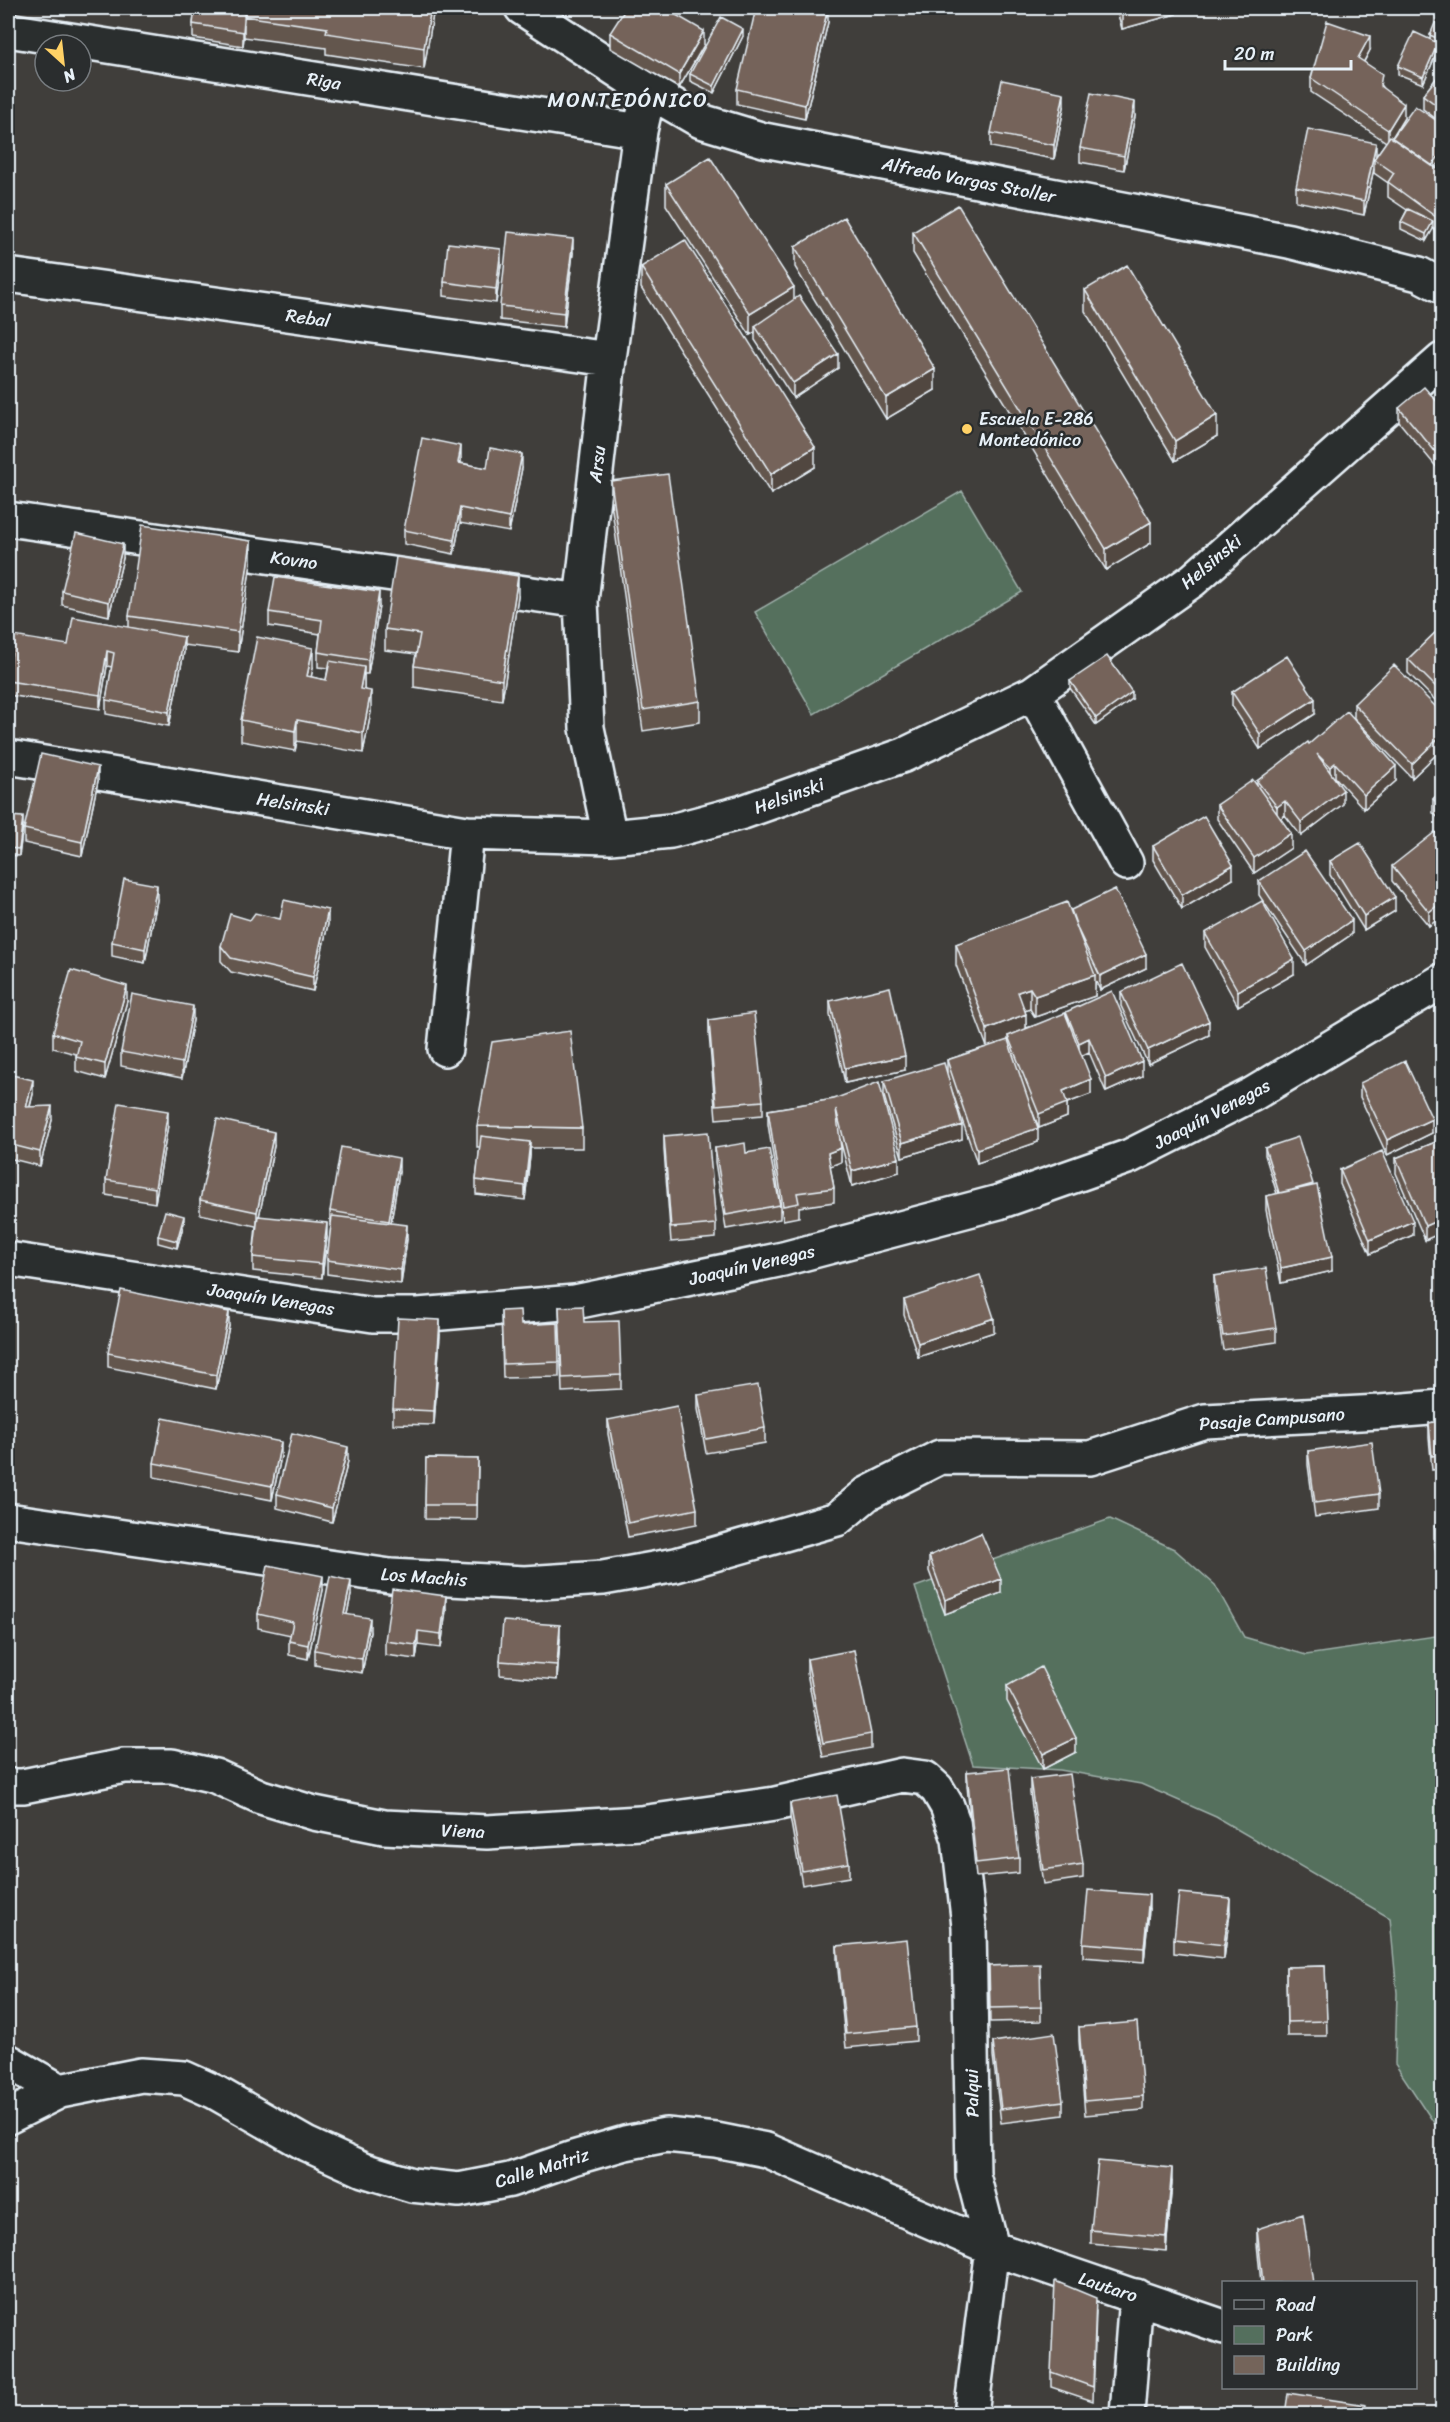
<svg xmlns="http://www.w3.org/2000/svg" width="1450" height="2422" font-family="Sriracha,sans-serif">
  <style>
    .green { fill: #546f5d; stroke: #9eb0aa; stroke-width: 1.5 }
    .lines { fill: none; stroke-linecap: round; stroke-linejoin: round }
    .street-casing { stroke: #e8f1f8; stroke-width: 38 }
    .street { stroke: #2a2d2e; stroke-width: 33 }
    .wall { fill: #64564d; stroke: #e8f1f8; stroke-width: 1.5 }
    .shaded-wall { fill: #51463f; stroke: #e8f1f8; stroke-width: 1.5 }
    .building { fill: #74645a; stroke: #e8f1f8; stroke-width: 1.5 }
    .poi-dot { fill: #ffd166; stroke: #2a2d2e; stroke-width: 2 }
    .labels { text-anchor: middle; stroke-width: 5; stroke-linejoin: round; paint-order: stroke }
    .street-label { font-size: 18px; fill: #e8f1f8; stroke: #2a2d2e }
    .poi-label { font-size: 18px; fill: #e8f1f8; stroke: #2a2d2e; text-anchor: start }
    .quarter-label { font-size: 21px; letter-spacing: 1.5px; fill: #e8f1f8; stroke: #2a2d2e }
  </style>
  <rect width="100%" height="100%" fill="#403e3b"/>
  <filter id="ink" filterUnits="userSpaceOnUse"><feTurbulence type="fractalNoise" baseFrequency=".0167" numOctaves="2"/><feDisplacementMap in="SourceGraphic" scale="12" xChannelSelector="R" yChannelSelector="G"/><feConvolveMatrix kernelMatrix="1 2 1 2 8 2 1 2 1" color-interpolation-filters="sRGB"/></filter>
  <g filter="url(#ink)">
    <!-- green -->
    <path class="green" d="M962,491l60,101 -208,122 -59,-102z
      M1110,1519l64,30 41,36 29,52 62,18 136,-20v500l-47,-71 2,-71 -7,-75 -174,-101 -75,-33 -81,-14 -87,-5 -58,-178z"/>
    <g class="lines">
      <defs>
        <path id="street" d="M522,8l127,83 52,30 63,19 525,101 130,33 23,12
          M8,30l632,101
          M8,275l601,84
          M8,519l573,82
          M1033,693l93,170
          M8,757l459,76 143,4 61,-6 72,-19 161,-57 129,-62 160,-113 249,-220
          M610,837l-23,-109 -6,-127 28,-242 31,-228 9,-40
          M445,1049l22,-216
          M8,1259l365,56h45l157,-13 208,-43 216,-57 131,-46 123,-62 189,-113
          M8,1520l382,56 135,7 78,-5 73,-13 161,-46 30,-25 73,-37 150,1 115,-37 175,-9 62,-5
          M8,1786h15l101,-20h48l43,10 46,21 53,16 70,14 103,5 153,-9 135,-19 127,-29 23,3 12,11 10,17 12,33 10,87 4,249 19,73 -21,166
          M8,2061l52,30
          M8,2117l52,-26 81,-16 43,3 31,14 91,52 57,26 49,15 47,5 51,-10 63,-22 52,-15 41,-8 50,5 50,10 226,98 232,79
          M1127,2414l9,-118"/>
      </defs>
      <!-- street casing -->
      <use href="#street" class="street-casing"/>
      <!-- street -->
      <use href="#street" class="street"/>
    </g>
    <!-- wall -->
    <path class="wall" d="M195,8h239l-10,61 -98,-15v-6l-82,-11 -1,9 -50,-8v-14z
      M1116,8h60v6l-54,15z
      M1443,12v36l-5,-2v4l-15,34 -25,-10v-8l32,-27v-4z
      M828,22l-23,97 -68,-15v-15z
      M610,33l94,12 -25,43 -69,-40z
      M743,36l-29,57 -24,-12v-7z
      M1370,50l-6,12 40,56 -12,20 51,-13v33l-8,10 8,5v49l-7,9 -3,-3 -7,13 -25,-12v-7l6,-12 -19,-13v-14l-14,-10v-5l-10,47 -68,-14v-14l80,-31 10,-14 -75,-50v-14z
      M1443,70v54l-20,-15v-14z
      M1064,107l-10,52 -63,-12v-14z
      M1135,116l-11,54 -44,-8v-14z
      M666,184l128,116 44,68 -45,30 -38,-58v-8l-5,3 -84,-130z
      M913,232l238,311 -45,27 -193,-317z
      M795,247l140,143 -49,29 -91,-152z
      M573,253l-9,74 -64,-7v-14z
      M501,264l-5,39 -52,-7v-14z
      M641,267l174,200 -44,27 -130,-206z
      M1085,290l132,146 -42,25 -90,-150z
      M1399,408h44v67l-44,-53z
      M461,460v3l26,5h35l-13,64 -49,-9 -6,31 -50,-10v-14z
      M611,481l89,220v21l-57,9 -32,-229z
      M123,558l-14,58 -47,-11v-14z
      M251,562l-13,90 -54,-7v7l-15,74 -63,-12v-14l6,-33 -5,-1 -7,43 -92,-14v-18l60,-32 61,-18v-11z
      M518,596l-16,104 -88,-13v-21l2,-12 -31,-4v-21z
      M379,606l-11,68h-4v16l7,22 -8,41 -66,-12 -2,10 -54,-10v-21l72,-52 -2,9 15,3 2,-12 -10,-1v-15l2,-18 -51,-8v-14z
      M1443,625v83l-35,-35v-14z
      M1070,681l62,18 -36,26 -26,-37z
      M1232,692l83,22 -55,35 -28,-43z
      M1354,704l89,10v34l-31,30 -58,-60z
      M1309,744l87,37 -32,28 -29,-32 8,27 -42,32 -16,-21 -5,3 11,30 -37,25 -37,-54v-14l40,-21v-3z
      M98,781l-16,75 -58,-13v-14z
      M1443,789v33l-10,-9v-14z
      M8,816l15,9 -4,31 -11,-1z
      M1443,841v74l-14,11 -37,-45v-15z
      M1153,846l80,33 -51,30 -29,-49z
      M1330,861l65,50 -31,19 -34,-55z
      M1259,881l93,53 -46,31 -47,-70z
      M157,900l-12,63 -33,-7v-14z
      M1071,910l75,58 -46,22 -5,-10v16l-60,21 -5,-8 -5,2 1,17 40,-12v-4l76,64 -36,16 -17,-40 -7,4 9,38 -24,9v14l-28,11 -10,-25 9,39 -61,21 -25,-72 10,48 -60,18 -18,-61v-15l63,-9v-12l40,-13 -31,-82v-21z
      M280,919l48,5 -15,67 -82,-19 -10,-11v-15l29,-26z
      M1205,933l89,41 -56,32 -33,-59z
      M1121,992l88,43 -61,29 -27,-58z
      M127,1001l-22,78 -29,-8v-17l-23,-6v-15z
      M830,1001l75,69 -60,13 -15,-68z
      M193,1020l-11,58 -61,-12v-14z
      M709,1020l54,81v14l-47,4 -7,-85z
      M8,1074l25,20 -3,13 22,13 -12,46 -32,-8z
      M1360,1083l72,50 -45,22 -27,-58z
      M834,1099l65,73 -47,14 -12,-47 1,23 -11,4 4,22v14l-35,5v10l-16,3 -15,-96v-14z
      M168,1125l-13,78 -49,-8v-15z
      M477,1126l105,2v20h-52v8l-5,44 -49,-6v-14l4,-33h-3z
      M664,1136l52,88v14l-45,4 -7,-92z
      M1443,1139l-18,101 -29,-67v-15z
      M274,1146l-15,70 68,21 -5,41 -69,-7v-14l3,-31 -56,-12v-14z
      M715,1148l31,5 34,52v14l-54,10 -11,-67z
      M1265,1148l48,38 19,85 -51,12 -15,-73v-14l11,-2 -12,-39z
      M1340,1170l73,65 -43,19 -30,-70z
      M399,1172l-8,51 16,16 -6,45 -74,-10v-14l4,-34h-1v-15z
      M184,1223l-7,25 -19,-5v-7z
      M1214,1276l62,52v14l-53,8 -9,-60z
      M904,1300l90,32 -76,25 -14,-42z
      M559,1307l25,15 37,53v14l-59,3z
      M501,1311l20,14 38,37v15l-56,1z
      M229,1326l-13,63 -108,-22v-14z
      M440,1334l-6,91 -41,-1v-15z
      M698,1395l67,33v15l-59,10 -8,-44z
      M608,1420l89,89v15l-69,13 -20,-103z
      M1443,1420v48l-11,2 -3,-32v-15z
      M1308,1451l71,43v14l-64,9 -7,-52z
      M281,1456l-9,44 -118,-23v-14z
      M426,1458l52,1 -1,61 -52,-1z
      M348,1461l-16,61 -55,-14v-14z
      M1443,1525v55l-2,1 -7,-41v-14z
      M929,1556l72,37 -56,21 -16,-43z
      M323,1590l-15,69 -19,-4v-14l2,-6 -33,-7v-14z
      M351,1595l-4,19 23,18 -8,41 -47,-8v-15z
      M446,1610l-5,38 -23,-3 -2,14 -31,-4v-14z
      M560,1639l-3,41 -57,-5v-14z
      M807,1659l64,75v14l-48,9 -16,-84z
      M1007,1686l69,66 -33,17 -36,-68z
      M967,1772l52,86v15l-43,4 -9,-91z
      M1030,1779l53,85v14l-40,6 -13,-91z
      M790,1803l59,60v14l-47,8 -12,-68z
      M1149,1909l-5,53 -61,-5v-14z
      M1230,1912l-6,47 -50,-6v-14z
      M837,1946l79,81v14l-70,7 -9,-88z
      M989,1966l52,41v14l-51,1z
      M1325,1966l2,70h-40l-1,-69z
      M1079,2027l64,69v14l-58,5 -6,-74z
      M993,2042l70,59v14l-62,8 -8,-67z
      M1172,2182l-6,69 -75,-7v-14z
      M1257,2229l56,54h-52l-4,-39z
      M1096,2312l-3,89 -42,-14v-15z"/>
    <!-- shaded-wall -->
    <path class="shaded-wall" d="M431,8h3l-10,61v-21z
      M828,8v14l-23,97v-14z
      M1149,8h27v6l-54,15v-14z
      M244,24v13l-1,9v-14z
      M743,29v7l-29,57v-7z
      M704,31v14l-25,43v-14z
      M1370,36v14l-12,22v-14z
      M1438,43v7l-15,34v-7z
      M1064,93v14l-10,52v-14z
      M1135,102v14l-11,54v-14z
      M1404,104v14l-16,26v-14z
      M1376,143v14l-2,2v9l-10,47v-14z
      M1443,150v8l-12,16v-7z
      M1443,208v14l-7,9v-14z
      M1433,221v8l-7,12v-7z
      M573,239v14l-9,74v-14z
      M501,249v15l-5,39v-14z
      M794,287v20l-39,19v6l-5,3v-21z
      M838,354v14l-45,30v-15z
      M935,369v21l-49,29v-21z
      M1217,415v21l-42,25v-20z
      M461,446v14l-3,17v-14z
      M815,447v20l-44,27v-20z
      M522,454v14l-13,64v-14z
      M460,508v15l-6,31v-14z
      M1151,522v21l-45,27v-21z
      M251,541v21l-13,90v-20z
      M123,544v14l-14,58v-14z
      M518,576v20l-16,104v-20z
      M379,592v14l-11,68v-14z
      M184,637v15l-15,74v-14z
      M313,648v20l-6,29v-21z
      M107,651v15l-7,43v-14z
      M364,667v21l-4,21v-20z
      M371,691v21l-8,41v-20z
      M1132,692v7l-36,26v-7z
      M1315,699v15l-55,35v-15z
      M297,720v21l-2,10v-20z
      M1443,734v14l-31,30v-14z
      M1335,763v14l-5,4v-14z
      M1396,766v15l-32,28v-14z
      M98,767v14l-16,75v-14z
      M1343,790v14l-42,32v-14z
      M1285,801v14l-8,6v-14z
      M23,817v8l-4,31v-7z
      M1291,833v15l-37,25v-15z
      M1233,865v14l-51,30v-14z
      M157,885v15l-12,63v-14z
      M1395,897v14l-31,19v-14z
      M1443,901v14l-14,11v-14z
      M328,910v14l-15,67v-14z
      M1352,920v14l-46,31v-14z
      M1146,954v14l-46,22v-14z
      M1294,959v15l-56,32v-15z
      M1095,975v21l-60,21v-21z
      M127,986v15l-22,78v-15z
      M1030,988v21l-12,4v-21z
      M193,1006v14l-11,58v-15z
      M1026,1014v21l-18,1v6l-21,7v-20z
      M1209,1021v14l-61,29v-14z
      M1089,1038v14l-10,5v-14z
      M905,1056v14l-60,13v-15z
      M1142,1061v15l-36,16v-14z
      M1091,1079v15l-24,9v14l-28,11v-14l24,-23z
      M33,1080v14l-7,27v-14z
      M52,1106v14l-12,46v-14z
      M168,1111v14l-13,78v-15z
      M1432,1119v14l-45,22v-15z
      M962,1125v14l-60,18v-14z
      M1038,1128v14l-61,21v-14z
      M274,1132v14l-17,80v-14z
      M530,1142v14l-5,44v-14z
      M841,1148v14l-13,5v-14z
      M399,1158v14l-10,63v-14z
      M899,1158v14l-47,14v-15z
      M184,1216v7l-7,25v-7z
      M1443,1218v14l-18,8v-14z
      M1413,1221v14l-43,19v-14z
      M327,1223v14l-5,41v-14z
      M407,1225v14l-6,45v-14z
      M1332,1257v14l-51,12v-15z
      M229,1312v14l-13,63v-14z
      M994,1318v14l-76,25v-14z
      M440,1320v14l-6,91v-14z
      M281,1442v14l-9,44v-14z
      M348,1447v14l-16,61v-14z
      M323,1576v14l-15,69v-14z
      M1001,1579v14l-56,21v-14z
      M351,1581v14l-7,33v-14z
      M446,1596v14l-5,38v-14z
      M370,1618v14l-8,41v-14z
      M560,1625v14l-3,41v-15z
      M418,1631v14l-2,14v-14z
      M1076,1738v14l-33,17v-15z
      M1149,1895v14l-5,53v-14z
      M1230,1898v14l-6,47v-14z
      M1172,2168v14l-6,69v-14z"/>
    <!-- building -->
    <path class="building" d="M195,8h50l-2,24 -50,-8z
      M245,8h186l-7,40 -98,-15 1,-5 -83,-12z
      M626,8h38l40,23 -25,43 -69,-41z
      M756,8h72l-23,97 -68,-16z
      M1120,8h29l-27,7z
      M1440,11l3,1v29l-13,-6z
      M721,17l22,12 -29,57 -24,-12z
      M1327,21l43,15 -12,22 24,16 -2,12 24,18 -16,26 -77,-52z
      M1414,32l24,11 -15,34 -25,-11z
      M1443,70v40l-20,-15z
      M1002,80l62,13 -10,52 -63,-12z
      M1091,93l44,9 -11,54 -44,-8z
      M1415,106l28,19v25l-11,16 -40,-28z
      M1308,129l68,14 -12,58 -68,-14z
      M1390,136l53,37v35l-7,9 -48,-35 6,-9 -20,-14z
      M710,157l84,130 -44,27 -84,-130z
      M958,205l193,317 -45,27 -193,-317z
      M1408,209l25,12 -7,13 -25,-12z
      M844,217l91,152 -49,29 -91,-151z
      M508,232l65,7 -9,74 -64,-7z
      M685,240l130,207 -44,27 -130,-207z
      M448,243l53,6 -5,40 -52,-7z
      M1127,265l90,150 -42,26 -90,-151z
      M799,296l39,58 -45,29 -38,-57z
      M1424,387l19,21v53l-44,-53z
      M422,438l39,8 -3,17 29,5 3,-20 32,6 -13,64 -49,-10 -6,32 -50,-10z
      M668,474l32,227 -57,9 -32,-229z
      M142,525l109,16 -13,91 -109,-16z
      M76,533l47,11 -14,58 -47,-11z
      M396,557l122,19 -16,104 -88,-14 6,-32 -35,-5z
      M275,577l104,15 -11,68 -50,-8 4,-32 -53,-8z
      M73,617l111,20 -15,75 -63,-12 8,-47 -7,-2 -7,44 -92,-14 6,-45 54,9z
      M1443,625v69l-35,-35z
      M257,637l56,11 -6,28 19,4 4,-19 34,6 -4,22 11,2 -8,42 -66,-13 -2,11 -54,-11z
      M1107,656l25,36 -36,26 -26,-37z
      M1287,656l28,43 -55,35 -28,-42z
      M1394,665l49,49v20l-31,30 -58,-60z
      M1347,711l49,55 -32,29 -29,-32 -5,4 -13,-13 26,36 -42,32 -16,-21 -8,6 -20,-26 51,-39 1,2z
      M41,754l57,13 -16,75 -58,-13z
      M1253,780l38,53 -37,25 -37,-53z
      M1443,789v19l-10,-9z
      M8,816l15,1 -4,32 -11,-1z
      M1204,816l29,49 -51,30 -29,-49z
      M1435,832l8,9v60l-14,11 -37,-46z
      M1360,843l35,54 -31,19 -34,-55z
      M1305,851l47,69 -46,31 -47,-70z
      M124,879l33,6 -12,64 -33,-7z
      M1115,889l31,65 -46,22 -22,-46 -7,-20z
      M284,900l44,10 -15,67 -82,-19 -10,-12 9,-32 20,6 5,-7 25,6z
      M1262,901l32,58 -56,32 -33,-58z
      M1067,902l28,73 -60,21 -5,-8 -12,4 8,22 -39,15 -31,-85z
      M1182,963l27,58 -61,29 -27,-58z
      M71,970l56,16 -22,78 -29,-7 4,-16 -27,-8z
      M890,987l15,69 -60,12 -15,-67z
      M1112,991l30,70 -36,17 -17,-40 -10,5 -13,-31z
      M132,994l61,12 -11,57 -61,-11z
      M754,1013l9,88 -47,4 -7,-85z
      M1065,1013l26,66 -28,12 4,12 -28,11 -31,-78z
      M570,1031l12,97 -105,-2 15,-84z
      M1008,1040l30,88 -61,21 -30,-89z
      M1405,1061l27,58 -45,21 -27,-57z
      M944,1063l18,62 -60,18 -18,-62z
      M8,1074l25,6 -7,27 26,-1 -12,46 -32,-8z
      M879,1082l20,76 -47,13 -16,-62 5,39 -13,5 6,35 -37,5 2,10 -16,3 -15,-96 66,-11z
      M119,1103l49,8 -13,77 -49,-8z
      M217,1119l57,13 -17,80 -57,-12z
      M708,1132l8,92 -45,4 -7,-92z
      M481,1136l49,6 -5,44 -49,-6z
      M1298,1137l15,47 -21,6 -13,3 -14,-45z
      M1443,1139v79l-18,8 -29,-68z
      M745,1143l1,10 23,-4 11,56 -54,10 -11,-67z
      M341,1147l58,11 -10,63 -59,-10z
      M1382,1151l31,70 -43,19 -30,-70z
      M1317,1185l15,72 -51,11 -15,-72z
      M165,1211l19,5 -7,25 -19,-5z
      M258,1216l69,7 -5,41 -69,-7z
      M332,1216l75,9 -6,45 -74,-10z
      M1266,1268l10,60 -53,8 -9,-60z
      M980,1275l14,43 -76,25 -14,-43z
      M121,1290l108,22 -13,63 -108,-22z
      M583,1306l1,16 35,-1 2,54 -59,3 -3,-71z
      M520,1310l1,15 37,-2 1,39 -56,2 -2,-53z
      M398,1318l42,2 -6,91 -41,-2z
      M758,1385l7,43 -59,11 -8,-44z
      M677,1406l20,103 -69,14 -20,-103z
      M163,1418l118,24 -9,44 -118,-23z
      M1443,1420v34l-11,2 -3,-33z
      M292,1433l56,14 -16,61 -55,-14z
      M1372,1442l7,52 -64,9 -7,-52z
      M426,1458l52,1 -1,46h-52z
      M1443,1525v41l-2,1 -7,-41z
      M981,1533l20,46 -56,21 -16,-44z
      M268,1565l55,11 -15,69 -19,-4 4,-19 -35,-8z
      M330,1576l21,5 -7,33 26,4 -8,41 -47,-9z
      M392,1589l54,7 -5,38 -23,-3 -2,14 -31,-4z
      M503,1621l57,4 -3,40 -57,-4z
      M854,1650l17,84 -48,9 -16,-84z
      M1041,1667l35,71 -33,16 -36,-68z
      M1009,1768l10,90 -43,5 -9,-91z
      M1070,1774l13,90 -40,6 -13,-91z
      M837,1795l12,68 -47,8 -12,-68z
      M1088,1890l61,5 -5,53 -61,-5z
      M1179,1893l51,5 -6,47 -50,-6z
      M907,1939l9,88 -70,7 -9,-88z
      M1040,1964l1,43 -51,1 -1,-42z
      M1325,1966l2,55 -40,1 -1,-55z
      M1137,2022l6,74 -58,5 -6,-74z
      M1054,2033l9,68 -62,8 -8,-67z
      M1098,2161l74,7 -6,69 -75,-7z
      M1303,2214l10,69h-50l-6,-54z
      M1055,2281l41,17 -3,89 -42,-15z
      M1288,2393l78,12 -1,10h-80z"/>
  </g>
  <!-- markers -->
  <circle class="poi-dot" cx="967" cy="429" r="6"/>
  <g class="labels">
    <!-- street labels -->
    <g class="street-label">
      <text transform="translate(324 81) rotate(9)" y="6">Riga</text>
      <text transform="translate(969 180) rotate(11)" y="6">Alfredo Vargas Stoller</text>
      <text transform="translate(308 318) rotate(8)" y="6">Rebal</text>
      <text transform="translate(597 464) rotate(-83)" y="6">Arsu</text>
      <text transform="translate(294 560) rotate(8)" y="6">Kovno</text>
      <text transform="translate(1211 562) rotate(-40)" y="6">Helsinski</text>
      <text transform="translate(789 796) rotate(-20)" y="6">Helsinski</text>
      <text transform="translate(293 804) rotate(9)" y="6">Helsinski</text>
      <text transform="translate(1212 1114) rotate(-28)" y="6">Joaquín Venegas</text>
      <text transform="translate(752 1265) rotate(-13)" y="6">Joaquín Venegas</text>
      <text transform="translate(271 1299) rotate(9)" y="6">Joaquín Venegas</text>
      <text transform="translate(1272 1419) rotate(-4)" y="6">Pasaje Campusano</text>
      <text transform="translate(424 1577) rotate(4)" y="6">Los Machis</text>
      <text transform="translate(463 1831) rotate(2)" y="6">Viena</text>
      <text transform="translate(972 2093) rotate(-91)" y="6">Palqui</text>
      <text transform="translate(542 2168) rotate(-17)" y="6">Calle Matriz</text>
      <text transform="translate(1108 2287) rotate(18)" y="6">Lautaro</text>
    </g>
    <!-- poi labels -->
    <g class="poi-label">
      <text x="979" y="425">Escuela E-286<tspan x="979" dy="21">Montedónico</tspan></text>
    </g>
    <!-- quarter labels -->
    <g class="quarter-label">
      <text x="628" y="107">MONTEDÓNICO</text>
    </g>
  </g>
  <!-- margin -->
  <rect width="1450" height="2422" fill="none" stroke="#2a2d2e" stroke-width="30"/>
  <rect x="15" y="15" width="1420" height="2392" fill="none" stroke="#e8f1f8" stroke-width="2" filter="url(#ink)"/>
  <!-- legend -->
  <rect x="1222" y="2281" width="195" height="108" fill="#2a2d2e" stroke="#767b7f" stroke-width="1.5"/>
  <rect x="1234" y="2300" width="30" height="9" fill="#2a2d2e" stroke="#767b7f" stroke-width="1.5"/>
  <text x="1276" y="2311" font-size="18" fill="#e8f1f8">Road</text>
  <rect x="1234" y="2326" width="30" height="18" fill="#546f5d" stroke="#767b7f" stroke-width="1.5"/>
  <text x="1276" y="2341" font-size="18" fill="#e8f1f8">Park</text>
  <rect x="1234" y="2356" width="30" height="18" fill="#74645a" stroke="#767b7f" stroke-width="1.5"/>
  <text x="1276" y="2371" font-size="18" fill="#e8f1f8">Building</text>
  <!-- north arrow -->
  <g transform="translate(63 63) rotate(153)"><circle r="28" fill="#2a2d2e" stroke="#767b7f" stroke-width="1.5"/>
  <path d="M0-4.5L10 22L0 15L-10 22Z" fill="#ffd166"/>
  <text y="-9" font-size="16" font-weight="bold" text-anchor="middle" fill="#e8f1f8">N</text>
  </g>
  <!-- scale -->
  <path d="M1225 60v9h126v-9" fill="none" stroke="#e8f1f8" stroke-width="3"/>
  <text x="1234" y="60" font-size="18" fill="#e8f1f8" stroke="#2a2d2e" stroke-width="4.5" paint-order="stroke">20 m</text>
</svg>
